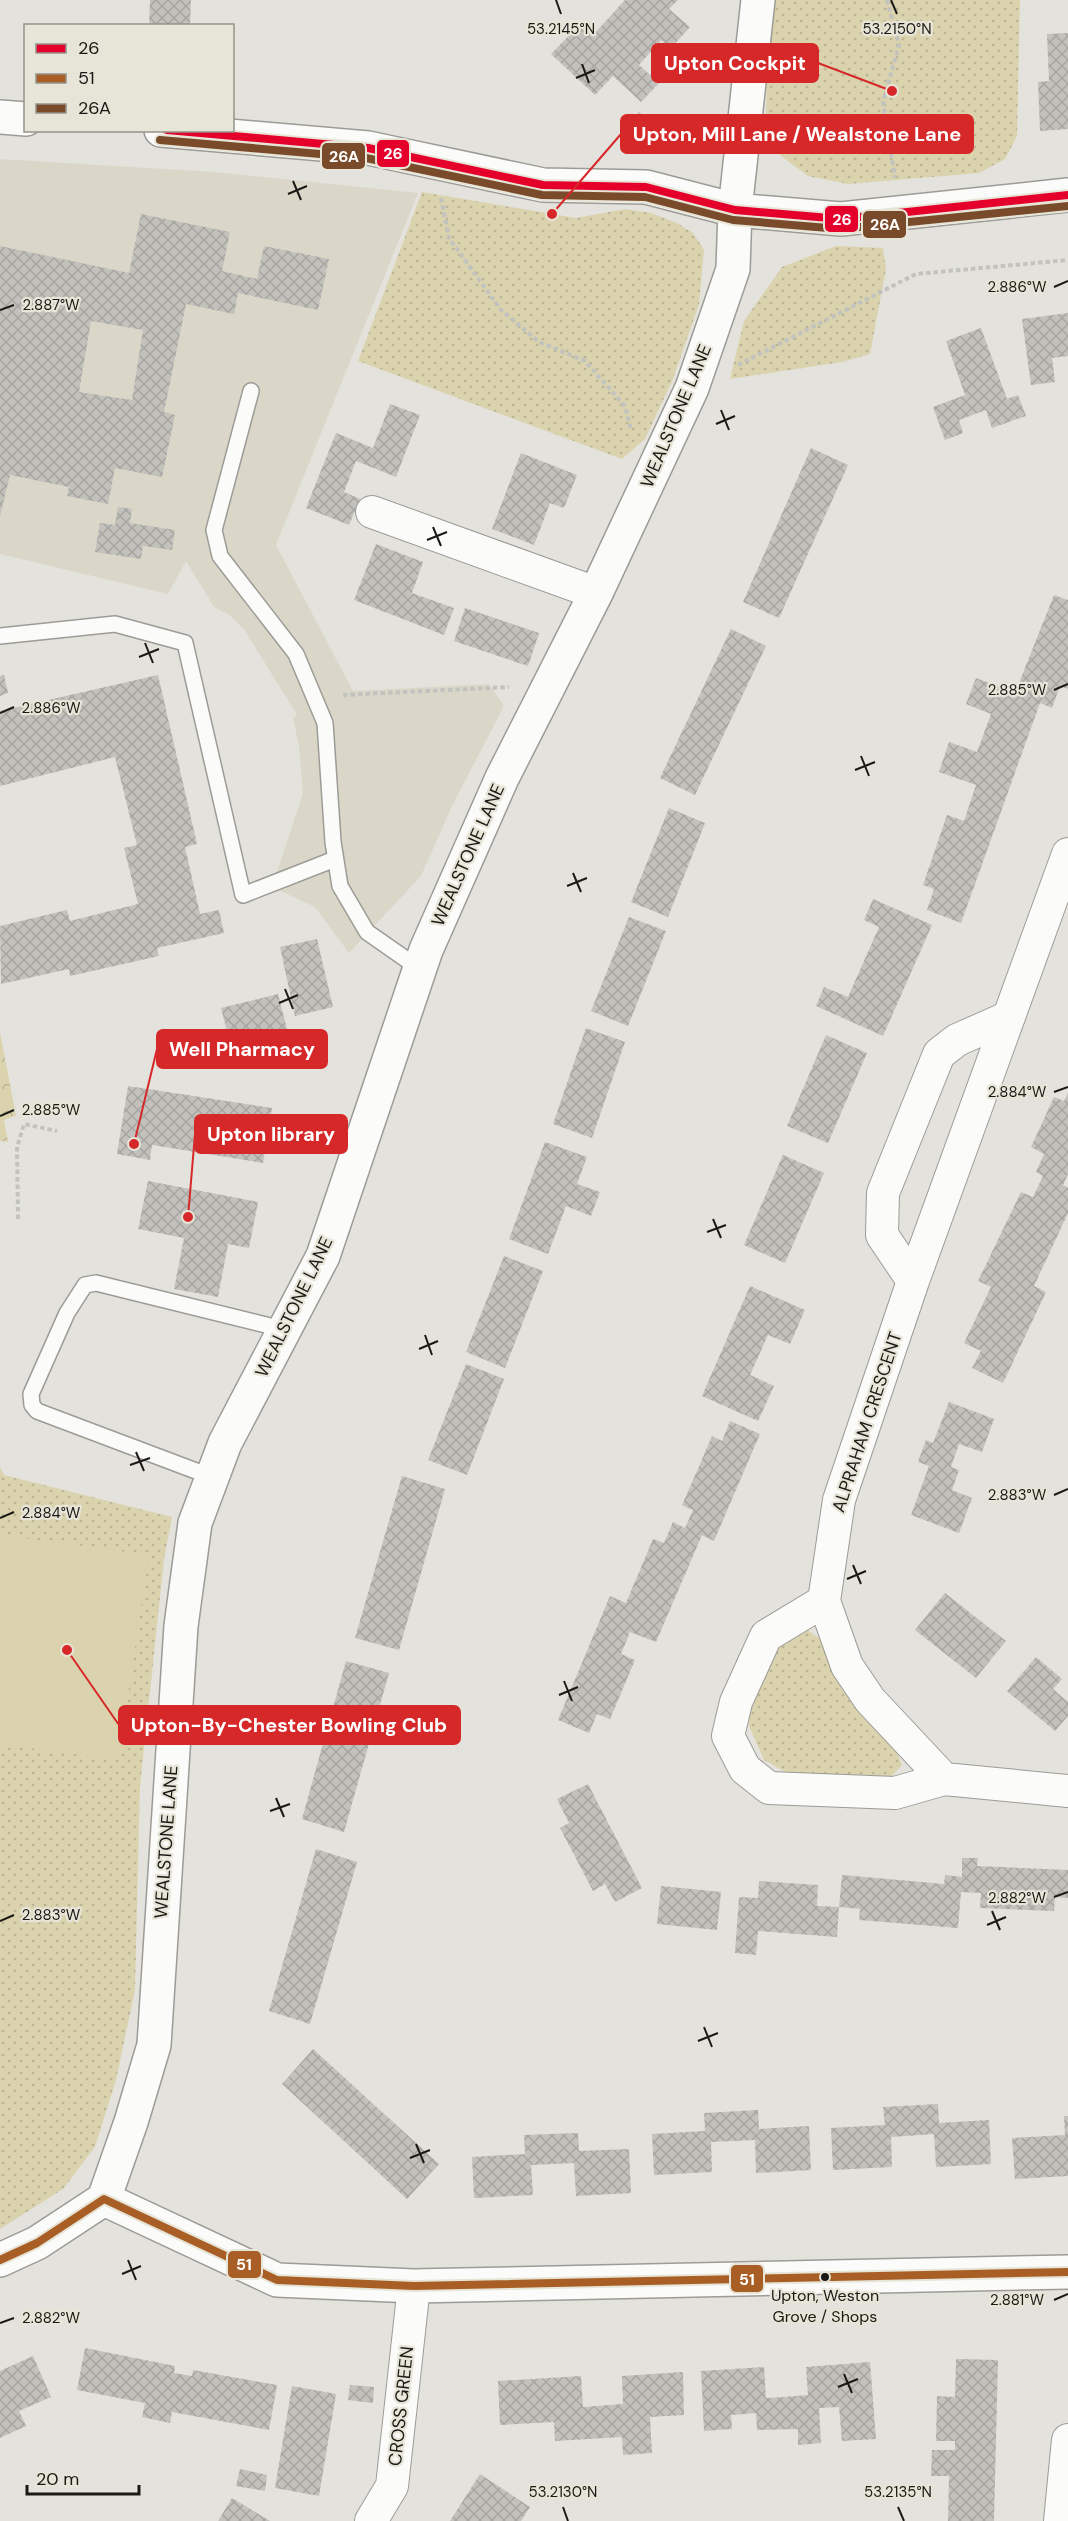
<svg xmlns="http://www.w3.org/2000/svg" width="1068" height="2521" font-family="'DM Sans',sans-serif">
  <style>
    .built { fill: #dad7c9 }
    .forest { fill: url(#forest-crowns) }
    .park { fill: url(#park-dots) }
    .pitch { fill: #dbd3ae }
    .building { fill: url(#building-cross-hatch); fill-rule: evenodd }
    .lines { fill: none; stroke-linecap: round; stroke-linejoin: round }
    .service-casing { stroke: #9c9b96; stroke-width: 18 }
    .minor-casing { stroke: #9c9b96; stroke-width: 34 }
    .tertiary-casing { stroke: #9c9b96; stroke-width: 36 }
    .path { stroke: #c2c2bf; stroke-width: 4; stroke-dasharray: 4.5 3; stroke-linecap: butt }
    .service { stroke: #fbfbfa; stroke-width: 15 }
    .minor { stroke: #fbfbfa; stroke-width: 32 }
    .tertiary { stroke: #fbfbfa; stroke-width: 33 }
    .bus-1-casing { stroke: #e7e5d8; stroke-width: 12 }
    .bus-2-casing { stroke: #e7e5d8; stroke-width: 12 }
    .bus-3-casing { stroke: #e7e5d8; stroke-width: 12 }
    .bus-1 { stroke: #e4002b; stroke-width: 8 }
    .bus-2 { stroke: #a85e24; stroke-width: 8 }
    .bus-3 { stroke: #7a4b2a; stroke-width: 8 }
    .ticks { fill: none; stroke: #1a1915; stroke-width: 2 }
    .bus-dot { fill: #1a1915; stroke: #e7e5d8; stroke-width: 2 }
    .labels { text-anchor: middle; stroke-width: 4.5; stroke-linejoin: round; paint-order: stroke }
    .bus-label { font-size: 16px; fill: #1a1915; stroke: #e7e5d8 }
    .street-label { font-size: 18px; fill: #1a1915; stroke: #e7e5d8 }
    .ticks-label { font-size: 15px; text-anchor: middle; fill: #1a1915; stroke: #e7e5d8; stroke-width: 4.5; stroke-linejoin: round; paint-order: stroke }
    .leader { fill: none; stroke: #d62828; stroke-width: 2 }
    .callout-dot { fill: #d62828; stroke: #e7e5d8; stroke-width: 2 }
    .callout { fill: #d62828; stroke: #d62828; stroke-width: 2 }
    .callout-label { font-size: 20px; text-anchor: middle; font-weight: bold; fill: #fff }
    .line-badge { stroke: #e7e5d8; stroke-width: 2 }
    .badge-label { font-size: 16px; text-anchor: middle; font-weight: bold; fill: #fff }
  </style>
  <defs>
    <pattern id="forest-crowns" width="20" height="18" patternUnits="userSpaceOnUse" patternTransform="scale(1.5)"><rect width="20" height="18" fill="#dbd3ae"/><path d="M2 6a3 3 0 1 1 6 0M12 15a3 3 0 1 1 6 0" fill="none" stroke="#bbb595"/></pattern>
    <pattern id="park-dots" width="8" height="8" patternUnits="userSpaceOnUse" patternTransform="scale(1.5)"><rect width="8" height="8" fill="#dbd3ae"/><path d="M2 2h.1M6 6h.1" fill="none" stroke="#bbb595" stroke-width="1.8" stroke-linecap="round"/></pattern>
    <pattern id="building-cross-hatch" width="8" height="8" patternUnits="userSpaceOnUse" patternTransform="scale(1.5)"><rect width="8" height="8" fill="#c2c1bc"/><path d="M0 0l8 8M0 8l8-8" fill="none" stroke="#a6a5a1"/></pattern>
  </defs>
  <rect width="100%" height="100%" fill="#e4e2dc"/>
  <!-- built -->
  <path class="built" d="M0,159l214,13 204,21 -142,352 77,146 136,-7 15,22 -52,100 -31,70 -72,77 -34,-46 -43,-20 31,-94 -4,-47 -6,-28 4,-3 -53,-86 -16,-15 -14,-7 -28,-46 -18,33 -168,-40z"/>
  <!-- forest -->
  <path class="forest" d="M0,1032l16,84 -12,4 4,22 -8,-1z"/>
  <!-- park -->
  <path class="park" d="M771,0h249l-3,136 -12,23 -26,14 -131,11 -40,-8 -27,-20 -15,-25 1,-80z
    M422,192l154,26 49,-9 26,4 26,10 16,10 11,17 -5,54 -26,75 -28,60 -23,20 -264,-98z
    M836,246l47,2 3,21 -16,85 -28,8 -112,17 14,-58 38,-54z
    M0,1467l4,8 168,42 -8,42 -24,227 -5,204 -19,90 -21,67 -32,42 -63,40z
    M805,1628l15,11 30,62 44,44 8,20 -11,12 -100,-2 -27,-15 -15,-34 2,-27 23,-52z"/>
  <!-- pitch -->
  <path class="pitch" d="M0,1535l149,20 -31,205 -118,-16z"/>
  <!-- building -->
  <path class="building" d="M150,0h41l-1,26h-41z
    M625,0h53l-9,9 21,18 -19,21 -10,-8 -22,25 20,18 -18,19 -28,-26 -18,19 -44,-41 31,-32 12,12z
    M1068,33v96l-28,2 -2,-49 11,-1 -2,-47z
    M639,112l25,24 -14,15 -25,-24z
    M141,214l89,18 -8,39 35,8 7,-33 65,13 -11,51 -80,-17 -4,21 -48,-10 -22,108 11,3 -13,62 -47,-9 -7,36 -41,-8 2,-9 -59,-12 -10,41v-270l129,27zM91,321l52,9 -11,70 -53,-8z
    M1068,313v43l-16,2 3,24 -24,3 -9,-66z
    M981,328l26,71 11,-4 8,21 -34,12 -6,-18 -27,10 4,13 -18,7 -12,-33 32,-12 -19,-54z
    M390,404l30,11 -24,62 -40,-16 -12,31 16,7 -11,26 -43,-17 30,-75 37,15z
    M811,448l37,17 -69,153 -36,-16z
    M521,453l56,22 -13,33 -14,-5 -16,42 -42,-16z
    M118,507l14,2 -2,14 45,7 -3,20 -29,-4 -2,13 -46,-7 5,-29 15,2z
    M376,544l47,18 -11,31 42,15 -10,27 -90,-35z
    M1054,595l14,5v89l-8,-3 -8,22 -12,-5 -79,220 -34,-13 7,-21 -11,-4 24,-70 17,6 12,-36 -37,-13 10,-30 28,10 14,-38 -25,-10 10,-26 39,15z
    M465,608l74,25 -11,33 -74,-25z
    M731,629l35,17 -71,149 -35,-17z
    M4,675l4,18 -8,3v-20z
    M158,675l39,169 -12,3 15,67 19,-4 5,23 -67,15 2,8 -89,20 -1,-7 -68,15 -1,-58 67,-16 3,11 68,-17 -14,-56 13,-3 -22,-88 -115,29v-75z
    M669,808l36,15 -37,94 -37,-15z
    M873,899l59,26 -49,111 -67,-30 8,-19 24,10 31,-70 -15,-7z
    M629,917l37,14 -38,95 -37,-15z
    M317,939l16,68 -38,9 -15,-69z
    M278,994l10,39 -57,14 -10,-39z
    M586,1028l39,14 -33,96 -39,-14z
    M826,1035l41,18 -39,90 -41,-17z
    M128,1086l144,22 -9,55 -111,-18 -2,15 -33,-6z
    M1068,1093v81l-5,11 5,3v25l-34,73 12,6 -43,91 -31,-15 9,-17 -17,-8 27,-56 -13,-6 43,-89 12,5 10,-21 -7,-4 8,-18 -13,-7 23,-50 10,4z
    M545,1142l42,15 -10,27 23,8 -9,24 -25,-10 -18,48 -39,-15z
    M783,1155l41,18 -39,90 -41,-18z
    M148,1181l110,21 -9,46 -21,-4 -10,53 -44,-8 10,-51 -46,-9z
    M504,1256l39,15 -38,97 -39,-16z
    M750,1286l55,24 -15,34 -22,-9 -18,40 24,11 -16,35 -56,-25z
    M466,1364l38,15 -37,96 -39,-15z
    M949,1402l45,17 -12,33 -23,-8 -8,23 8,3 -7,20 20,8 -13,35 -48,-18 18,-49 -11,-4 8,-22 7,3z
    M730,1421l30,13 -46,107 -12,-6 -46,107 -26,-10 -9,22 14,6 -25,59 -13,-5 -8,19 -31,-13 52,-124 16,7 27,-64 11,4 9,-21 12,6 8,-18 -11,-5 15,-34 15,-35 10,5z
    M402,1476l43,13 -46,161 -44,-12z
    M945,1593l61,48 -30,37 -61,-48z
    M1036,1657l26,22 -9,10 15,13v14l-13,15 -48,-40z
    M346,1661l43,12 -45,159 -42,-13z
    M588,1784l54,104 -27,14 -10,-18 -12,7 -33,-63 9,-5 -12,-24z
    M316,1849l41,13 -47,162 -41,-13z
    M962,1858h16l-1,8 91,4v28l-13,-1 -1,14 -74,-3 1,-15 -20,-1 -3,36 -99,-8 1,-11 -21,-2 3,-32 102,9 1,-9 17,2z
    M759,1881l59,4 -1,21 22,1 -2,30 -79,-6 -2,24 -21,-2 4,-56 19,1z
    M661,1886l60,6 -4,38 -60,-6z
    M313,2049l126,115 -32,35 -125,-115z
    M938,2104l1,19 50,-3 2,44 -55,3 -2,-33 -43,3 1,30 -59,3 -2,-42 54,-3 -2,-18z
    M758,2110l1,19 50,-3 2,44 -55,3 -1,-33 -44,2 1,30 -58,3 -2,-41 53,-3 -1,-18z
    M1064,2116h4v60l-53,3 -3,-41 53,-3z
    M578,2133l1,18 50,-2 2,44 -55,3 -2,-33 -43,2 2,30 -59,3 -2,-41 53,-3 -1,-19z
    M85,2348l90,18 -1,7 18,3 1,-6 84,15 -8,45 -97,-18 -2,11 -28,-6 3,-14 -68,-13z
    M33,2356l18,41 -32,14 7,15 -26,12v-67z
    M956,2359l42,1 -4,161h-46l1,-45h-18l1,-26h23v-9h-19l1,-45 18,1z
    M870,2362l6,77 -34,2 -3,-34 -20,1 2,35 -23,2v-16l-41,1 -1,-17 -25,2 1,14 -28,2 -3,-60 63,-4 2,31 18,-1 24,-2 -2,-28z
    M683,2372l1,43 -34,2 2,36 -29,2 -1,-18 -67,4 -1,-19 -54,3 -2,-44 83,-5 2,31 40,-3 -1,-28z
    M350,2385l24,2 -1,16 -25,-3z
    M292,2386l44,8 -17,102 -44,-8z
    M240,2469l27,6 -2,16 -29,-5z
    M480,2474l50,33 -9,14h-71z
    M232,2498l38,23h-52z"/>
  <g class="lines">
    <defs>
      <path id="service" d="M251,391l-37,139 6,26 76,98 29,69 8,119 7,44 27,46 53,37
        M0,636l115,-12 70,19 58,252 92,-36
        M212,1477l-175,-66 -5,-6 -1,-11 36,-81 18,-28 11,-2 190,47"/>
      <path id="minor" d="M372,512l224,81
        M1068,854l-155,427 -74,219 -15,101 -58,35 -30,66 -8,34 17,33 24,19 126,5 49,-14 124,12
        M913,1281l-31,-46 1,-42 56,-139 18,-14 52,-23
        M824,1601l23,65 23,34 74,79
        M371,2521l21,-35 22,-200
        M1060,2521l8,-81"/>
      <path id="tertiary" d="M0,117l26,2
        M161,130l207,18 175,37 103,2 89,23 106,9 227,-24
        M104,2199l173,81 137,6 654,-14
        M0,2260l37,-17 67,-44 27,-77 23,-77 27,-419 14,-103 30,-80 98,-187 103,-306 76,-172 94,-185 96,-205 41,-119 2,-59 23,-210"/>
    </defs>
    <!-- service casing -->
    <use href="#service" class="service-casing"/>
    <!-- minor casing -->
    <use href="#minor" class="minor-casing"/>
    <!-- tertiary casing -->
    <use href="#tertiary" class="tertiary-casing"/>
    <!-- path -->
    <path class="path" d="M887,0l12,45 -16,57 12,76
      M441,198l8,40 52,72 38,32 46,19 40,45 6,24
      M738,365l178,-91 152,-14
      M343,695l166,-8
      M18,1219l-1,-72 7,-23 33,7"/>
    <!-- service -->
    <use href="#service" class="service"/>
    <!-- minor -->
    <use href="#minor" class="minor"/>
    <!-- tertiary -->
    <use href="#tertiary" class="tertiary"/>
    <defs>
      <path id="bus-1" d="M167,130l201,18 175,37 103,2 89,23 106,9 227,-24"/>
      <path id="bus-2" d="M0,2260l37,-17 67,-44 173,81 137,6 654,-14"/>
      <path id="bus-3" d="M160,140l206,18 176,37 103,2 88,23 107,9 228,-23"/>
    </defs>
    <!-- bus-1 casing -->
    <use href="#bus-1" class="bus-1-casing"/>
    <!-- bus-2 casing -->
    <use href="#bus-2" class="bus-2-casing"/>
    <!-- bus-3 casing -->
    <use href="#bus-3" class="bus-3-casing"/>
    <!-- bus-1 -->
    <use href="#bus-1" class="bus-1"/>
    <!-- bus-2 -->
    <use href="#bus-2" class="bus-2"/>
    <!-- bus-3 -->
    <use href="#bus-3" class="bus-3"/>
  </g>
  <!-- ticks -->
  <path class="ticks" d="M556,0l5,14M891,0l6,14M582,64l7,19M576,78l19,-8M293,181l8,19M288,194l19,-8M1054,287l14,-6M0,310l14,-5M721,410l8,20M716,424l19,-8M433,527l8,19M427,540l20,-8M145,643l8,20M139,657l20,-8M1054,690l14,-6M0,713l14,-6M861,756l8,20M855,770l20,-8M573,873l8,19M567,886l20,-8M285,989l8,20M279,1003l19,-8M1054,1092l14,-5M0,1116l14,-6M713,1219l8,19M707,1232l19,-7M425,1335l7,20M419,1349l19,-8M136,1452l8,19M130,1465l20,-7M1054,1495l14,-6M0,1518l14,-6M853,1565l8,19M847,1579l19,-8M564,1681l8,20M559,1695l19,-8M276,1798l8,19M270,1811l20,-7M1054,1897l14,-5M992,1911l8,19M0,1921l14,-6M987,1925l19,-8M704,2027l8,20M698,2041l20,-8M416,2144l8,19M410,2158l20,-8M128,2260l8,20M122,2274l19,-8M1054,2300l14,-6M0,2323l14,-5M844,2374l8,19M838,2387l20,-8M563,2507l5,14M898,2507l6,14"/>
  <!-- markers -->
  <circle class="bus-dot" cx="825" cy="2277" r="5"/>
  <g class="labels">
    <!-- bus labels -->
    <g class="bus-label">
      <text x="825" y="2301">Upton, Weston<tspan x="825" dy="21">Grove / Shops</tspan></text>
    </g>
    <!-- street labels -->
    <g class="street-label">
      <text transform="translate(676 416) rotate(-67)" y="6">WEALSTONE LANE</text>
      <text transform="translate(468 855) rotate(-66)" y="6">WEALSTONE LANE</text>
      <text transform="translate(294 1307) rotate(-64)" y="6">WEALSTONE LANE</text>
      <text transform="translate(867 1422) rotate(-72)" y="6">ALPRAHAM CRESCENT</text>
      <text transform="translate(166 1842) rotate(-86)" y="6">WEALSTONE LANE</text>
      <text transform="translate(401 2406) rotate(-84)" y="6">CROSS GREEN</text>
    </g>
  </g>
  <g class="ticks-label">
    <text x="561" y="34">53.2145°N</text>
    <text x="897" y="34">53.2150°N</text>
    <text x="1017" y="292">2.886°W</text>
    <text x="51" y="310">2.887°W</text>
    <text x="1017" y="695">2.885°W</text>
    <text x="51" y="713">2.886°W</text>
    <text x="1017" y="1097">2.884°W</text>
    <text x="51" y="1115">2.885°W</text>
    <text x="1017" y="1500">2.883°W</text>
    <text x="51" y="1518">2.884°W</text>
    <text x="1017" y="1903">2.882°W</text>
    <text x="51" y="1920">2.883°W</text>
    <text x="1017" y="2305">2.881°W</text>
    <text x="51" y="2323">2.882°W</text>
    <text x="563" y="2497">53.2130°N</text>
    <text x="898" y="2497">53.2135°N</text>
  </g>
  <!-- callouts -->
  <path class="leader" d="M892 91L818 63M552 214L621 134M134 1144L157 1049M188 1217L195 1134M67 1650L119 1725"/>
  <g class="callout-dot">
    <circle cx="892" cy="91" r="6"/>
    <circle cx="552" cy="214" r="6"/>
    <circle cx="134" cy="1144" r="6"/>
    <circle cx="188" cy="1217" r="6"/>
    <circle cx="67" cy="1650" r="6"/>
  </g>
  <g class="callout">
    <rect x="652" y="44" width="166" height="38" rx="6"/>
    <rect x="621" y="115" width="352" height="38" rx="6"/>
    <rect x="157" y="1030" width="170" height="38" rx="6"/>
    <rect x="195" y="1115" width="152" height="38" rx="6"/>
    <rect x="119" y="1706" width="341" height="38" rx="6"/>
  </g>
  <g class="callout-label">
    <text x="735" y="70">Upton Cockpit</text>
    <text x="797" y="141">Upton, Mill Lane / Wealstone Lane</text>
    <text x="242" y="1056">Well Pharmacy</text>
    <text x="271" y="1141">Upton library</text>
    <text x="289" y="1732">Upton-By-Chester Bowling Club</text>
  </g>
  <g class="line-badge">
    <rect x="376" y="139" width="34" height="29" rx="6" fill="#e4002b"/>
    <rect x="321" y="142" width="45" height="28" rx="6" fill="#7a4b2a"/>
    <rect x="824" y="205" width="35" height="28" rx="6" fill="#e4002b"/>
    <rect x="862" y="210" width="45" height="29" rx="6" fill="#7a4b2a"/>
    <rect x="227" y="2250" width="35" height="29" rx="6" fill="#a85e24"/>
    <rect x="730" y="2264" width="34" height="29" rx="6" fill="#a85e24"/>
  </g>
  <g class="badge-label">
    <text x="393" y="159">26</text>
    <text x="344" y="162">26A</text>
    <text x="842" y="225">26</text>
    <text x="885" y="230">26A</text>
    <text x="244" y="2270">51</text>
    <text x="747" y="2285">51</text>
  </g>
  <!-- legend -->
  <rect x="24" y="24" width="210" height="108" fill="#e7e5d8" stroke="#95938a" stroke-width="1.5"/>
  <rect x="36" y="44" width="30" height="9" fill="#e4002b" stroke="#95938a" stroke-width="1.5"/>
  <text x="78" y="54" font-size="18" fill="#1a1915">26</text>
  <rect x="36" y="74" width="30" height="9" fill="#a85e24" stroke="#95938a" stroke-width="1.5"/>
  <text x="78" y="84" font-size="18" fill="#1a1915">51</text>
  <rect x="36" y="104" width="30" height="9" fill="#7a4b2a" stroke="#95938a" stroke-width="1.5"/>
  <text x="78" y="114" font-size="18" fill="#1a1915">26A</text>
  <!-- scale -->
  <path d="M27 2485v9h112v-9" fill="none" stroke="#1a1915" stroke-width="3"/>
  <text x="36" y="2485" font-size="18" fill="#1a1915" stroke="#e7e5d8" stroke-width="4.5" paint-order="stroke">20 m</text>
</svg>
